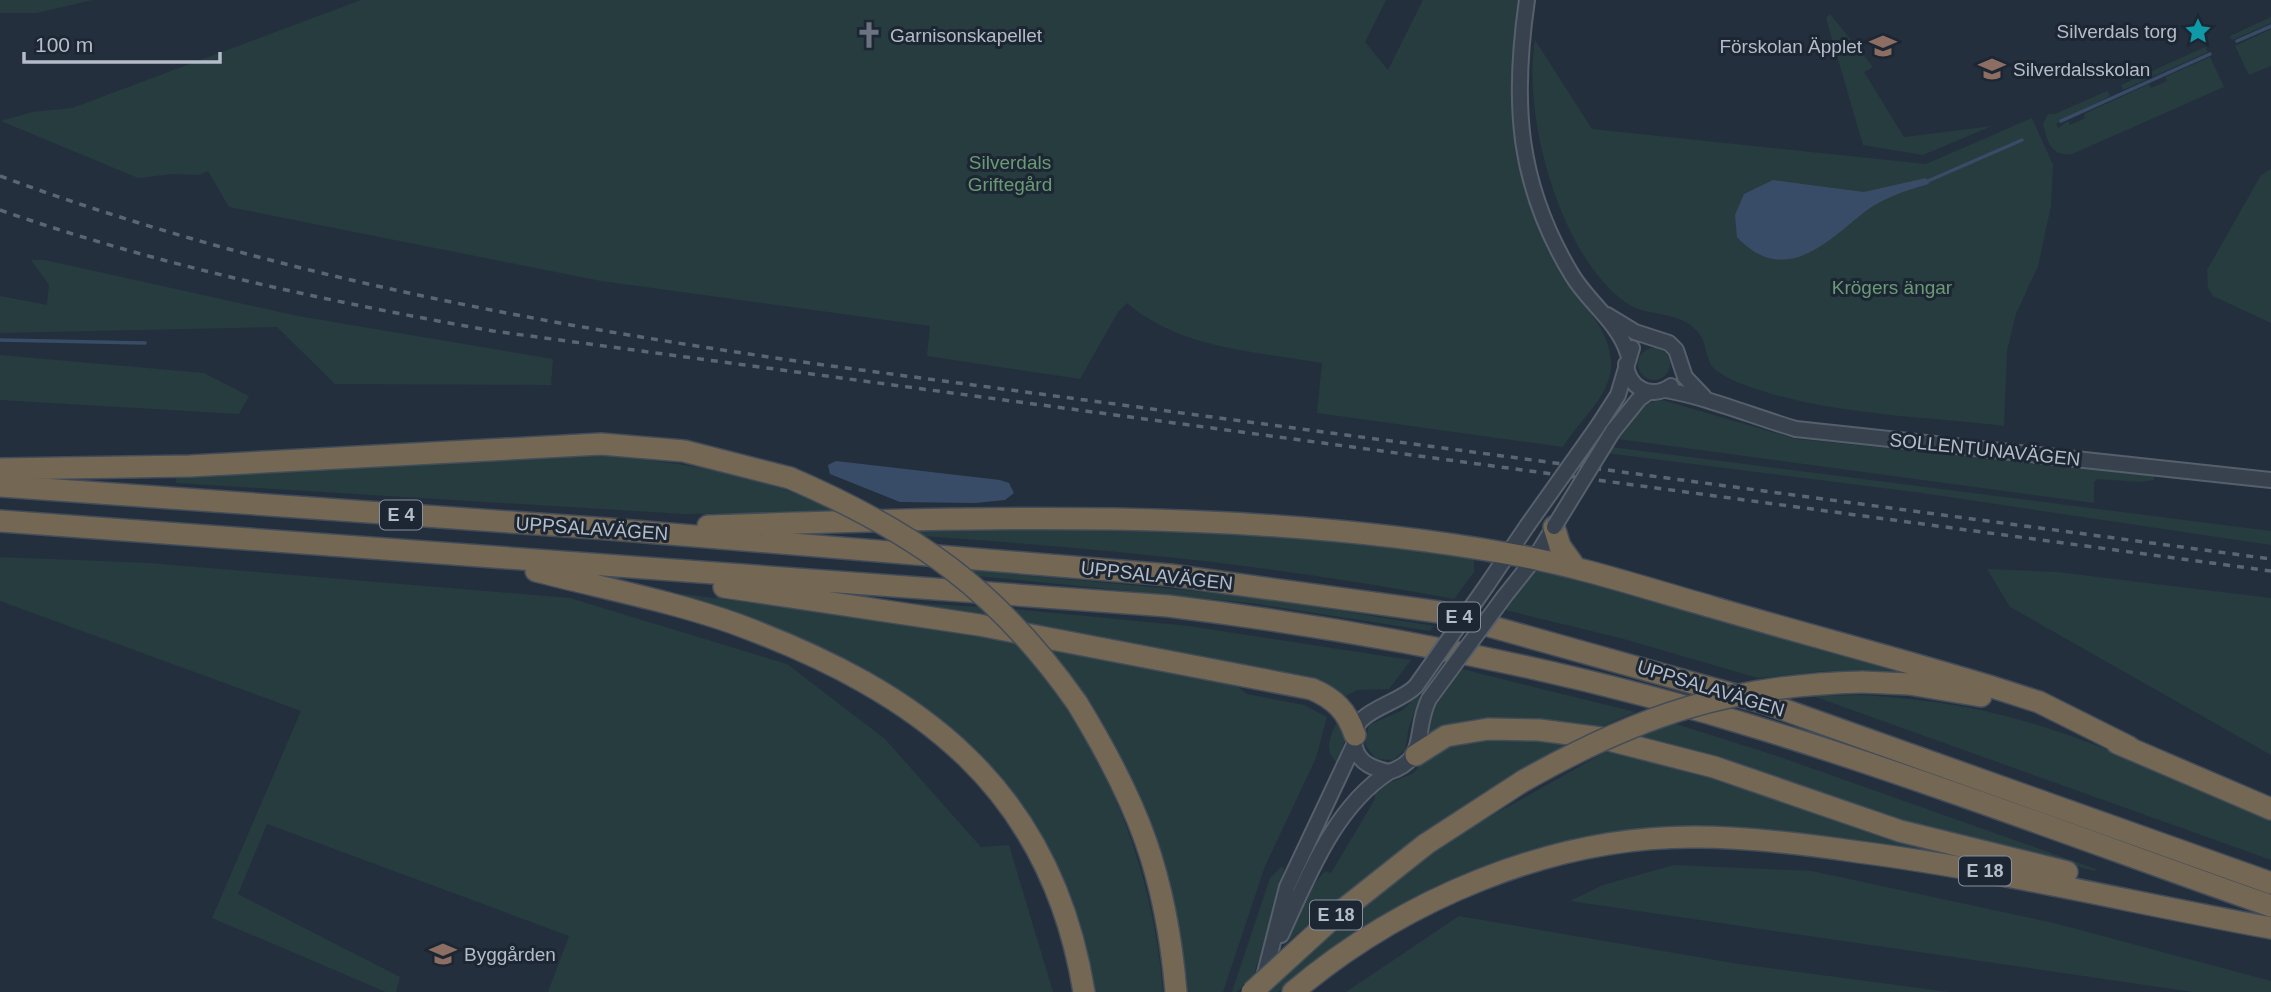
<svg xmlns="http://www.w3.org/2000/svg" width="2271" height="992" font-family="Arial,sans-serif">
  <style>
    .green { fill: #263c3f }
    .water { fill: #394c67 }
    .lines { fill: none; stroke-linecap: round; stroke-linejoin: round }
    .stream { stroke: #394c67; stroke-width: 3.5 }
    .tertiary-casing { stroke: #565f6c; stroke-width: 18 }
    .motorway-casing { stroke: #434c59; stroke-width: 24 }
    .tertiary { stroke: #38414e; stroke-width: 14 }
    .motorway { stroke: #746855; stroke-width: 21 }
    .rail { stroke: #5a6575; stroke-width: 3.5; stroke-dasharray: 7 7; stroke-linecap: butt }
    .tertiary-bridge-casing { stroke: #565f6c; stroke-width: 18; stroke-linecap: butt }
    .motorway-bridge-casing { stroke: #434c59; stroke-width: 24; stroke-linecap: butt }
    .tertiary-bridge { stroke: #38414e; stroke-width: 14 }
    .motorway-bridge { stroke: #746855; stroke-width: 21 }
    .labels { text-anchor: middle; stroke-width: 6; stroke-linejoin: round; paint-order: stroke }
    .shield { fill: #1d2633; stroke: #878f9c; stroke-width: 2 }
    .shield-label { font-size: 18px; font-weight: bold; fill: #b4bcc9 }
    .poi-label { font-size: 19px; fill: #b4bcc9; stroke: #1d2633; text-anchor: start }
    .park-label { font-size: 19px; fill: #6b9a76; stroke: #1d2633 }
    .street-label { font-size: 19px; fill: #b4bcc9; stroke: #1d2633 }
  </style>
  <rect width="100%" height="100%" fill="#242f3e"/>
  <!-- green -->
  <path class="green" d="M0,0h92l-55,13h-37z
    M361,0h1025l-21,42 23,28 35,-70h96c-13,93 -7,185 40,269 17,29 49,56 52,91 3,34 -32,60 -48,87l-246,-34 5,-50c-67,-12 -142,-14 -195,-60l-9,9 -38,67 -153,-23 3,-30 -329,-45 -372,-74 -21,-36 -9,4 -26,-1 -35,4 -137,-57 31,-9 40,-4z
    M1830,14l43,53 -9,5 40,65 88,-11 -69,29 -60,-10 -37,-127z
    M2271,17v6l-39,17 -2,-4z
    M2271,29v37l-22,9 -14,-29z
    M1535,40l57,89 334,35 106,-46 21,47 -2,41 -13,60 -22,48 -9,37 -3,75c-86,-10 -180,-11 -262,-42 -8,-3 -27,-12 -31,-19 -6,-11 -5,-25 -14,-34 -20,-22 -50,-13 -72,-29 -65,-47 -103,-186 -90,-262z
    M2205,47l3,5 -85,38 -2,-5z
    M2210,57l14,30 -152,67c-21,3 -25,-13 -29,-30l5,-10h7l52,-23 3,5 -54,28 2,4 10,-7 2,4 15,-7 -1,-4 65,-30 2,4 16,-7 -2,-4z
    M2271,169v154l-58,-27 -5,-8 -1,-18 54,-95z
    M31,260h14l253,56 255,43 -2,26 -216,-1 -58,-57 -277,6v-37l47,9 2,-20z
    M1638 364a16 16 0 1 1 32 0a16 16 0 1 1-32 0Z
    M0,355l204,18 45,23 -10,18 -239,-14z
    M1662,400l134,39 358,35v6l-14,2 -42,-3 -4,3v21l-476,-64c12,-17 21,-37 44,-39z
    M1611,447l660,84v14l-349,-52 -316,-40z
    M584,455c92,4 175,20 259,58l-159,1 -508,-31v-10z
    M1126,527l184,8 164,23v14l-20,27c-176,-34 -352,-50 -531,-63l-12,-8z
    M0,557l149,6 421,35 217,66 98,75 96,108 28,-2 44,147h-505l21,-56 -302,-112 -29,70 162,83 -4,15h-10l-174,-74 89,-207 -301,-110z
    M1987,569l70,3 214,26v157l-261,-148z
    M969,570l279,26 186,30 -4,5 -180,-28 -273,-27z
    M1535,571l44,8 331,93 -85,-1 -67,7 -138,-40 -115,-28z
    M675,593l337,44c89,102 140,221 151,355h-71l-11,-62 -24,-62 -101,-132 -282,-139z
    M876,601l104,6 17,15z
    M1013,609l176,17 222,34 -22,29 -32,1 -15,8 -313,-72z
    M1045,643l184,37 18,14 57,11 23,12 -11,41 -51,108 -42,126h-37c-11,-131 -59,-246 -141,-349z
    M1462,669l173,43 -39,17 -169,10 4,-27z
    M1417,695l3,2 -11,30 -4,23 -12,10 -17,-1 -11,-14 4,-20 34,-15z
    M1863,695c41,3 82,7 122,16 99,22 193,70 286,109v40l-458,-164z
    M1341,716l5,18 -7,30c-18,-13 -8,-32 2,-48z
    M1673,723l104,33 319,113 -1,2 -182,-46 -277,-88z
    M1473,737l102,3c-106,59 -202,126 -293,207l25,-55 18,-21 6,2 44,-74v-11l37,-14 27,-27z
    M1614,747l432,127 -447,-37 -283,125 -38,30h-8l1,-7 102,-90 76,-55z
    M1674,865l138,6 242,52 217,58v11h-78l-623,-91 33,-16z
    M1281,867l3,1 -1,15 -29,92 -17,17h-5l38,-114z
    M1459,916l280,48 210,28h-603z"/>
  <!-- water -->
  <path class="water" d="M1926,178l3,6c-26,7 -52,16 -72,34 -38,32 -77,65 -120,19l-2,-22 9,-21 29,-14 91,12z
    M836,461l164,19 9,3 5,10 -9,7 -30,3 -75,-1 -70,-28 -2,-9z"/>
  <g class="lines">
    <!-- stream -->
    <path class="stream" d="M2237,41l34,-15
      M2061,121l149,-67
      M1928,181l94,-41
      M0,340l145,3"/>
    <defs>
      <path id="tertiary" d="M1527,0c-15,103 -10,184 45,275 16,27 47,48 56,79
        M1607,315l28,17 34,11 7,7 9,27 19,20
        M1626,364c2,24 25,36 45,22
        M1666,390c44,8 86,26 130,39l475,51
        M1598,426l20,-31 14,-47
        M1613,431l26,-32 10,-7
        M1487,585l40,-59
        M1504,597l31,-39 19,-31
        M1416,686c-20,21 -71,24 -61,61 4,17 20,22 34,25 40,-13 24,-41 40,-73
        M1281,935c26,-56 53,-128 108,-163
        M1263,981l24,-94 67,-142"/>
      <path id="motorway" d="M0,469l190,-3 411,-22 83,7 106,27
        M0,486l609,43 561,46 269,37 329,92 503,179
        M0,521l1168,85c203,25 402,63 597,124 170,53 338,117 506,176
        M708,526c266,-9 539,-19 802,28 69,12 135,34 202,53 92,27 185,51 277,79l50,16 90,45
        M1554,527l6,19 15,21
        M536,571c66,17 136,30 200,53 184,68 315,164 348,368
        M724,587l255,38 333,64c23,10 35,22 43,46
        M1862,682l47,2 72,12
        M1077,703c61,100 89,171 99,289
        M2117,743l154,66
        M1416,755l30,-19 42,-7 51,1 62,8 113,29 186,64 167,41
        M1426,844l97,-63
        M1293,992c109,-92 258,-156 403,-155 54,0 109,7 163,15 139,18 274,51 412,76"/>
    </defs>
    <!-- tertiary casing -->
    <use href="#tertiary" class="tertiary-casing"/>
    <!-- motorway casing -->
    <use href="#motorway" class="motorway-casing"/>
    <!-- tertiary -->
    <use href="#tertiary" class="tertiary"/>
    <!-- motorway -->
    <use href="#motorway" class="motorway"/>
    <!-- rail -->
    <path class="rail" d="M0,176c268,99 543,149 824,189l1447,194
      M0,210c160,56 326,91 493,121l1778,240"/>
    <defs>
      <path id="tertiary-bridge" d="M1527,526l71,-100
        M1554,527l59,-96
        M1416,686l71,-101
        M1429,699l75,-102"/>
      <path id="motorway-bridge" d="M790,478c125,54 208,112 287,225
        M1523,781c115,-65 206,-96 339,-99
        M1252,992l82,-75 92,-73"/>
    </defs>
    <!-- tertiary-bridge casing -->
    <use href="#tertiary-bridge" class="tertiary-bridge-casing"/>
    <!-- motorway-bridge casing -->
    <use href="#motorway-bridge" class="motorway-bridge-casing"/>
    <!-- tertiary-bridge -->
    <use href="#tertiary-bridge" class="tertiary-bridge"/>
    <!-- motorway-bridge -->
    <use href="#motorway-bridge" class="motorway-bridge"/>
  </g>
  <!-- icons -->
  <defs>
    <symbol id="sight-bare" viewBox="-9 -9 18 18"><path d="M0-6L1.8-2.2L6-1.7L2.9 1.2L3.7 5.4L0 3.3L-3.7 5.4L-2.9 1.2L-6-1.7L-1.8-2.2Z" fill="#0f9aa8" stroke="#1d2633" stroke-width="2.5" paint-order="stroke"/></symbol>
    <symbol id="church-bare" viewBox="-9 -9 18 18"><path d="M-1.2-6h2.4v3.5h3.3v2.4h-3.3V6h-2.4V-.1h-3.3v-2.4h3.3Z" fill="#6b7280" stroke="#1d2633" stroke-width="2.5" paint-order="stroke"/></symbol>
    <symbol id="school-bare" viewBox="-9 -9 18 18"><path d="M0-5L7-2L0 1L-7-2ZM-4 1L0 2.5L4 1V4Q0 6-4 4Z" fill="#8d6e63" stroke="#1d2633" stroke-width="2.5" paint-order="stroke"/></symbol>
  </defs>
  <g fill-rule="evenodd">
    <use href="#sight-bare" x="2179" y="12" width="38" height="38"/>
    <use href="#church-bare" x="850" y="16" width="38" height="38"/>
    <use href="#school-bare" x="1864" y="27" width="38" height="38"/>
    <use href="#school-bare" x="1973" y="50" width="38" height="38"/>
    <use href="#school-bare" x="424" y="935" width="38" height="38"/>
  </g>
  <g class="labels">
    <!-- shield labels -->
    <g class="shield">
      <rect x="380" y="500.5" width="42" height="29" rx="5"/>
      <rect x="1438" y="602.5" width="42" height="29" rx="5"/>
      <rect x="1959" y="856.5" width="52" height="29" rx="5"/>
      <rect x="1310" y="900.5" width="52" height="29" rx="5"/>
    </g>
    <g class="shield-label">
      <text x="401" y="521">E 4</text>
      <text x="1459" y="623">E 4</text>
      <text x="1985" y="877">E 18</text>
      <text x="1336" y="921">E 18</text>
    </g>
    <!-- poi labels -->
    <g class="poi-label">
      <text x="2177" y="38" text-anchor="end">Silverdals torg</text>
      <text x="890" y="42">Garnisonskapellet</text>
      <text x="1862" y="53" text-anchor="end">Förskolan Äpplet</text>
      <text x="2013" y="76">Silverdalsskolan</text>
      <text x="464" y="961">Byggården</text>
    </g>
    <!-- park labels -->
    <g class="park-label">
      <text x="1010" y="169">Silverdals<tspan x="1010" dy="22">Griftegård</tspan></text>
      <text x="1892" y="294">Krögers ängar</text>
    </g>
    <!-- street labels -->
    <g class="street-label">
      <text transform="translate(1985 449) rotate(6)" y="7">SOLLENTUNAVÄGEN</text>
      <text transform="translate(592 528) rotate(4)" y="7">UPPSALAVÄGEN</text>
      <text transform="translate(1157 575) rotate(6)" y="7">UPPSALAVÄGEN</text>
      <text transform="translate(1711 688) rotate(17)" y="7">UPPSALAVÄGEN</text>
    </g>
  </g>
  <!-- scale -->
  <path d="M24 52v10h196v-10" fill="none" stroke="#b4bcc9" stroke-width="3.5"/>
  <text x="35" y="52" font-size="21" fill="#b4bcc9" stroke="#1d2633" stroke-width="5" paint-order="stroke">100 m</text>
</svg>
